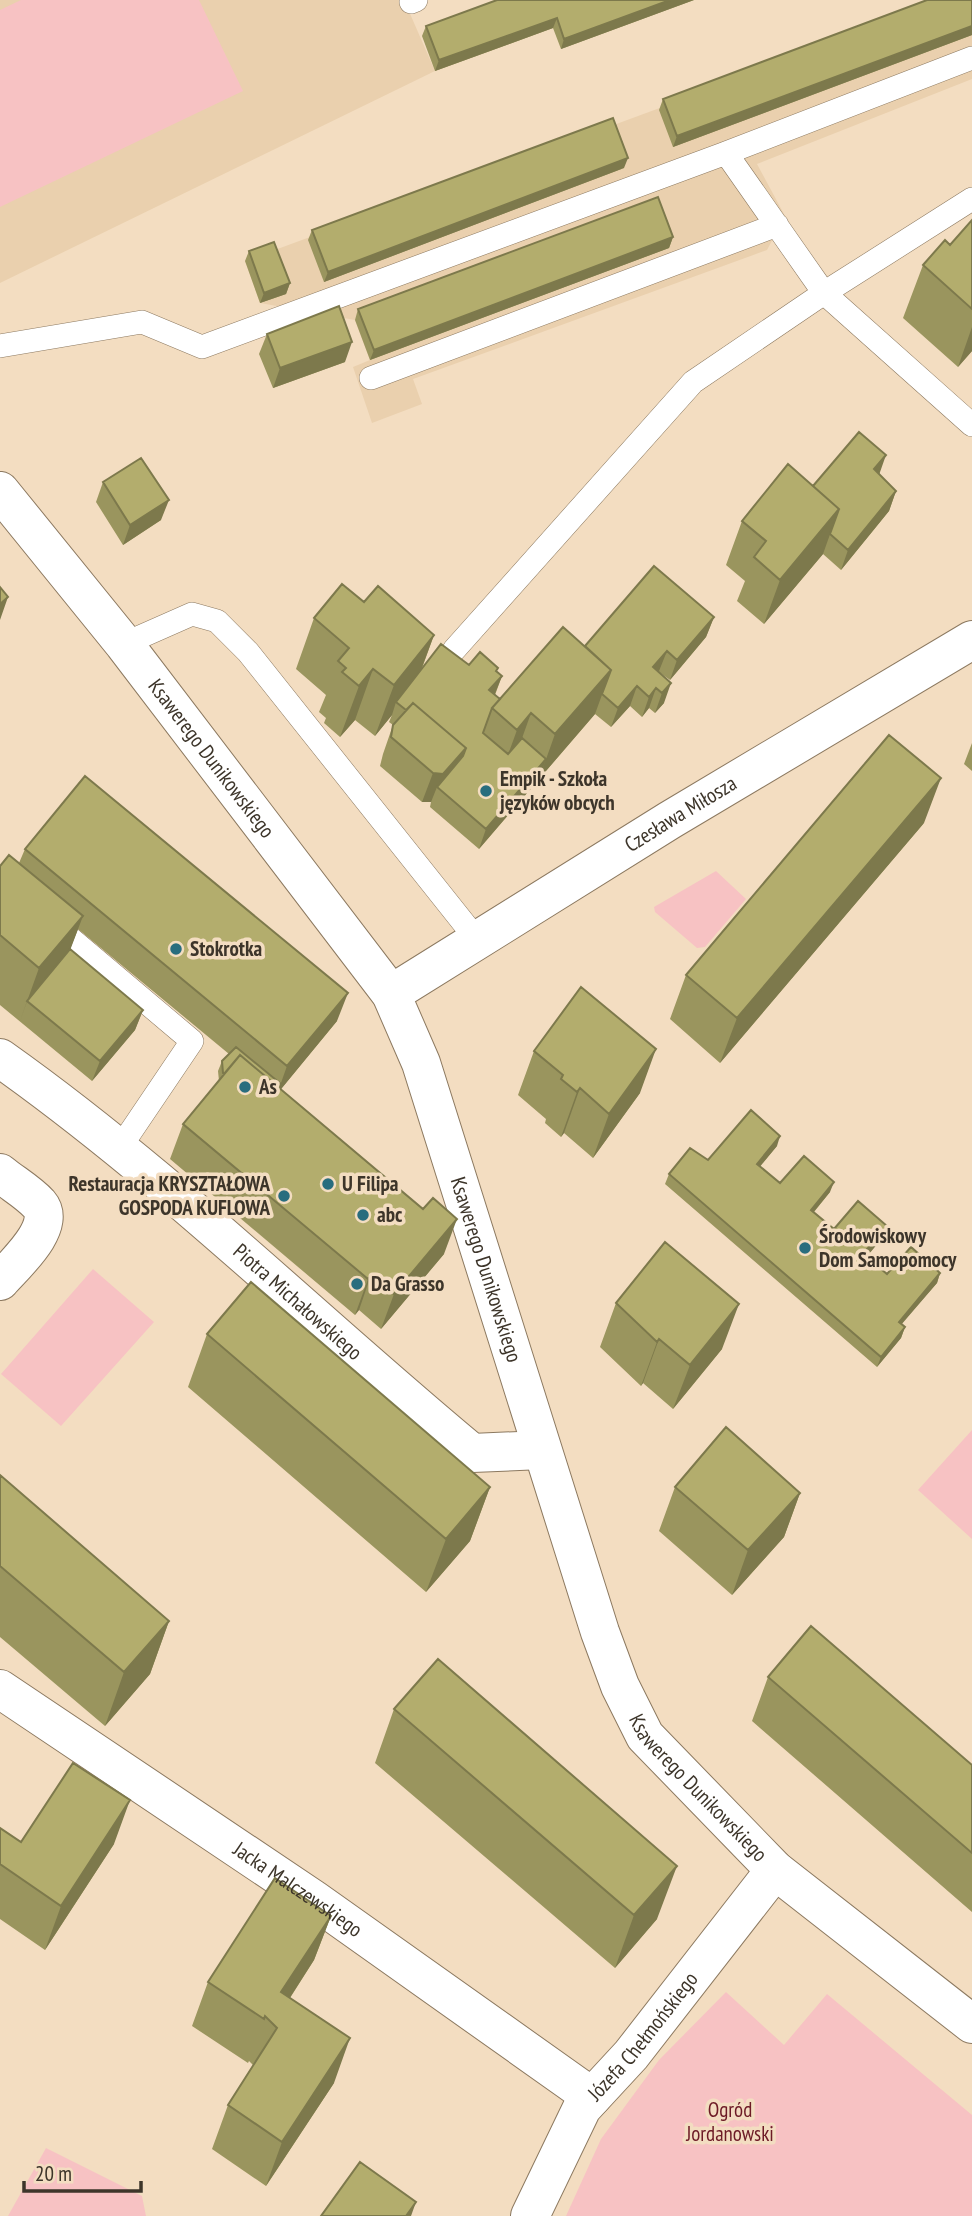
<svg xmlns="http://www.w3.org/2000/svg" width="972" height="2216" font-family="'PT Sans Narrow',sans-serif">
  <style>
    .built { fill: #ead0ae }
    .green { fill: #f7c2c3 }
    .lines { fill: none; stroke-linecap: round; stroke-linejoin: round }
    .service-casing { stroke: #8c7960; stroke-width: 24 }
    .minor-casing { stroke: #8c7960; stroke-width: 40 }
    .service { stroke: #fff; stroke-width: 23 }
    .minor { stroke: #fff; stroke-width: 38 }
    .wall { fill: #9a955e }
    .shaded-wall { fill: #7d794c }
    .building { fill: #b3ad6d; stroke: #7d794c; stroke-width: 2 }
    .poi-dot { fill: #296d7e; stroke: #f3ddc1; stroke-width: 2.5 }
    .labels { text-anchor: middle; stroke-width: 7; stroke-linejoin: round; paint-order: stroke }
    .street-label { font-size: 21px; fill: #3d352a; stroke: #f3ddc1 }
    .poi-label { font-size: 21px; font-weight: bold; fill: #3d352a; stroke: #f3ddc1; text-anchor: start }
    .park-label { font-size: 21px; fill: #6d1b26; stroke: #f3ddc1 }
  </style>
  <rect width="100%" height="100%" fill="#f3ddc1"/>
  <!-- built -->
  <path class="built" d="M0,0h404l31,71 -435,212z
    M952,0h20v79l-215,85 28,52 -18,34 -354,129 9,25 -50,19 -19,-56 17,-7 -15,-40 -95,-17 -15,-42z"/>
  <!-- green -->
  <path class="green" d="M21,0h178l44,91 -243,116v-197z
    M716,871l30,28 -41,48 -8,1 -42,-36 -1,-5z
    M93,1269l61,53 -93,104 -60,-52z
    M972,1430v109l-54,-49z
    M726,1992l58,53 43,-51 145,121v101h-406l35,-77 58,-79z
    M46,2148l96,48 4,20h-138z"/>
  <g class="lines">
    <defs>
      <path id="service" d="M411,2l5,-2
        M972,199l-148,94 148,132
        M0,346l142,-24 60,25 524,-194
        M371,378l406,-153
        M124,644l68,-30 25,7 31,31 230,289
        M454,650l239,-268 131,-89 -98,-140 246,-95
        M51,922l141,119 -73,108"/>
      <g id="minor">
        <path id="s1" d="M0,491l124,153 267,350 30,69 179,569 20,54 25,50 130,134 197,154"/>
        <path id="s2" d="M391,994l279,-174 302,-180"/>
        <path id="s3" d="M0,1058c168,119 314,264 472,395l70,-3"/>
        <path d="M0,1173c12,10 28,19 39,31 19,22 -25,61 -39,77"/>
        <path id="s4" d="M0,1689l313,210 279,198"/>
        <path id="s5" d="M530,2216l52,-108 49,-53 144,-185"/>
      </g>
    </defs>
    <!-- service casing -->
    <use href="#service" class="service-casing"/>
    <!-- minor casing -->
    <use href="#minor" class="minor-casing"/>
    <!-- service -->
    <use href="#service" class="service"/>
    <!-- minor -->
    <use href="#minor" class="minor"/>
  </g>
  <!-- wall -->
  <path class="wall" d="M497,0h197l-133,49 -8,-21 -118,43 -13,-35 4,-10z
    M972,0v35l-299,112 -14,-37 4,-11z
    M624,168l-300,114 -16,-42 4,-10z
    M972,220v131l-14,16 -55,-49 20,-53 27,-20z
    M673,237l-4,11 -299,112 -15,-40 3,-11z
    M249,251l41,32 -4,11 -26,9 -15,-42z
    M267,334l78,28 -72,26 -14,-34z
    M879,474l17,17 -7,20 -48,59 -18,-16 -59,70 -27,-23 8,-20 -19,-16 16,-44z
    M103,482l58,38 -38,25 -27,-43z
    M364,602l70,33 -13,36 48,-6 29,3 -2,4 6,4 -7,19 5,4 85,-53 129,-29 -8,20 -36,43 -11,-8 5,31 -9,10 -6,-5 -7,9 -12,-11 -19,21 -16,-13 -116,135 -49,-42 1,-5h-9l-42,-36 3,-12 10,-29 -4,-3 3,-7 -17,21 -20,-16 -15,17 -16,-14 2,-5 -7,-6 7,-17 -30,-26 18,-51z
    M972,743v28l-8,-7z
    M924,823l-204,240 -50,-44 16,-44z
    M25,849l312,172 -56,68 163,165 -63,75 -22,-19 -4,5 -185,-156 13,-35 36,-43 -1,-10 4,-10 7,-7 -151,-125 -8,20 73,61 -8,20 -43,51 -92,-76v-139l19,-3z
    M534,1051l106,42 -47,65 -29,-25 -3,4 -16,-14 1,-4 -28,-24z
    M777,1146l-18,21 21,16 50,9 -16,20 20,17 49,8 -17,20 21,17 53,-1 -3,10 -36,41 4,3 -4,11 -24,29 -212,-183 4,-10 39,-14z
    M616,1303l106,46 -49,60 -30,-26 -2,3 -41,-39z
    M207,1334l283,153 -20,54 -44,51 -238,-205z
    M0,1475l169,146 -19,53 -45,52 -105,-89z
    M675,1487l125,6 -16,44 -52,58 -73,-64z
    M768,1677l204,88v147l-220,-191z
    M394,1709l263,210 -42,49 -240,-205z
    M0,1828l21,14 93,2 -69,106 -45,-31z
    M331,1916l-17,44 -24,38 44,85 -68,103 -54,-37 16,-44 25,-40 -4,-4 -1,2 -56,-37 16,-44z"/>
  <!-- shaded-wall -->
  <path class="shaded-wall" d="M670,0h24l-133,49 3,-10z
    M557,18l-4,10 -118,43 4,-11z
    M972,26v9l-299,112 4,-11z
    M628,158l-4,10 -300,114 4,-10z
    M673,237l-4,11 -299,112 4,-10z
    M290,283l-4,11 -26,9 4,-10z
    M972,327v24l-14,16z
    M352,342l-7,20 -72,26 7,-20z
    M886,455l-7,20 -5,-6z
    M896,491l-7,20 -48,59 7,-20z
    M169,500l-8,20 -38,25 7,-20z
    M839,509l-16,45 -59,70 16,-44z
    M8,597l-8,23v-16z
    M714,617l-8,20 -36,43 7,-20z
    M434,635l-19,51 -19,16 -4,13 -17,21 19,-51z
    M667,651l-8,20 -13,15 7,-19z
    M373,669l-18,51 -15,17 19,-51z
    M611,670l-16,44 -56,65 16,-45z
    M502,676l-8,20 -5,-6z
    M671,683l-7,20 -9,10 7,-20z
    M637,686l-7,20 -19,21 7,-19z
    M656,688l-7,20 -7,9 7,-20z
    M531,713l-16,45 -14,16 16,-44z
    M466,748l-10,28 -19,11 -6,15h-9l11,-29z
    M546,759l-7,20 -60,70 7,-20z
    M941,778l-17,45 -204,240 17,-45z
    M83,916l-20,53 -36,32 -7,20 19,-53z
    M348,993l-11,28 -60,73 10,-28z
    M143,1010l-8,20 -43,51 8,-20z
    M656,1049l-16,44 -47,65 16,-44z
    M580,1088l-16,45 -3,4 16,-45z
    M780,1136l-3,10 -24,29 4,-11z
    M834,1182l-4,10 -23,28 4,-10z
    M457,1219l-13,35 -63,75 13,-35z
    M887,1226l-4,11 -23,28 3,-11z
    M940,1273l-3,10 -42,49 4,-10z
    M371,1275l-12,35 -4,5 13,-36z
    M739,1304l-17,45 -49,60 17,-44z
    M905,1327l-4,11 -24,29 4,-10z
    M659,1339l-16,44 -2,3 16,-44z
    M490,1487l-20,54 -44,51 20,-53z
    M800,1493l-16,44 -52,58 16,-45z
    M169,1621l-19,53 -45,52 19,-54z
    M130,1800l-16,44 -69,106 16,-44z
    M677,1866l-20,53 -42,49 19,-53z
    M331,1916l-17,44 -41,64 8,-32z
    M350,2038l-16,45 -68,103 16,-44z
    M416,2202l-5,14h-5z"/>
  <!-- building -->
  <path class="building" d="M497,0h173l-106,39 -7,-21 -118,42 -13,-34z
    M927,0h45v26l-295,110 -14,-37z
    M613,118l15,40 -300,114 -16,-42z
    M658,197l15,40 -299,113 -16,-41z
    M972,220v89l-49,-44 22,-25 5,5z
    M274,242l16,41 -26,10 -15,-42z
    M339,306l13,36 -72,26 -13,-34z
    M859,432l27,23 -12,14 22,22 -48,59 -18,-16 9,-25 -26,-23z
    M141,458l28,42 -39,25 -27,-43z
    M788,464l51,45 -59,71 -26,-23 12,-16 -24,-20z
    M654,566l60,51 -37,43 -10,-9 -14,16 18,16 -9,10 -6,-5 -7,9 -12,-11 -19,22 -16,-14 9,-24 -26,-24z
    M342,584l22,18 14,-16 56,49 -40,50 -21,-16 -14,17 -17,-14 4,-4 -8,-7 11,-13 -35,-30z
    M0,587l8,10 -8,7z
    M563,627l48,43 -56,64 -24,-21 -14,17 -25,-22z
    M441,644l28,21 11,-13 18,16 -2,3 6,5 -13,14 11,9 -8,9 -9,25 25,21 14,-16 24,21 -60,70 -49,-42 26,-31 3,-8 -53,-45 -7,7 -10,-8z
    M413,703l53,45 -23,26 -10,-1 -42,-36 2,-12z
    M889,735l52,43 -204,240 -51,-43z
    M85,776l263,217 -61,73 -262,-217z
    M9,855l74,61 -44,52 -39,-33v-69z
    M70,949l73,61 -43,51 -73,-60z
    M581,987l75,62 -47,65 -29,-26 -3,4 -16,-13 2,-4 -29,-24z
    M236,1047l45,37 -3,3 -38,-32 -16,19 -1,-1 -1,-12z
    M240,1055l183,154 10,-11 24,21 -63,75 -23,-19 -3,4 -185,-155z
    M751,1110l29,26 -23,28 23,19 24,-27 30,26 -23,28 23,19 24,-28 29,25 -24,28 24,20 24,-27 29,26 -41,49 6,5 -24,30 -212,-183 21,-26 18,12z
    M665,1242l74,62 -49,61 -31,-26 -2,3 -41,-39z
    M251,1282l239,205 -44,52 -239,-205z
    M726,1427l74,66 -52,57 -73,-63z
    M0,1475l169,146 -45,51 -124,-106z
    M811,1626l161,139v88l-204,-176z
    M438,1659l239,207 -43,49 -240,-206z
    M73,1763l57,37 -69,106 -61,-42v-36l21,14z
    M275,1878l56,38 -50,76 69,46 -68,104 -54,-37 49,-77 -12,-12 -1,3 -56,-37z
    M360,2162l56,40 -10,14h-85z"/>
  <!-- markers -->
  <g class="poi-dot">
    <circle cx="486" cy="791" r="7"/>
    <circle cx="176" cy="949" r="7"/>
    <circle cx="245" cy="1087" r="7"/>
    <circle cx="328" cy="1184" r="7"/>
    <circle cx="284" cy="1196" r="7"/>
    <circle cx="363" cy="1215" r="7"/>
    <circle cx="805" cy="1248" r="7"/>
    <circle cx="357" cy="1284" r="7"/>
  </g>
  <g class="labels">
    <!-- street labels -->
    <g class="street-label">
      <text dy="7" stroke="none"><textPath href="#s1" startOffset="341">Ksawerego Dunikowskiego</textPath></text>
      <text dy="7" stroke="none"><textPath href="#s2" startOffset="341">Czesława Miłosza</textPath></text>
      <text dy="7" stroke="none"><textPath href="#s1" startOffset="929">Ksawerego Dunikowskiego</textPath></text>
      <text dy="7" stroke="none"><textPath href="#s3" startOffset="385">Piotra Michałowskiego</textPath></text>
      <text dy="7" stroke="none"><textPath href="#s1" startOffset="1496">Ksawerego Dunikowskiego</textPath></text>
      <text dy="7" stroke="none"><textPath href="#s4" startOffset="359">Jacka Malczewskiego</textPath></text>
      <text dy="7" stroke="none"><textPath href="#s5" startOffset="214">Józefa Chełmońskiego</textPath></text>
    </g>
    <!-- poi labels -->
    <g class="poi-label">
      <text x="500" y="786">Empik - Szkoła<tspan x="500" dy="24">języków obcych</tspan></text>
      <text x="190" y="956">Stokrotka</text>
      <text x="259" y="1094">As</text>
      <text x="270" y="1191" text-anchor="end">Restauracja KRYSZTAŁOWA<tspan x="270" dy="24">GOSPODA KUFLOWA</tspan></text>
      <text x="342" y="1191">U Filipa</text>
      <text x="377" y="1222">abc</text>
      <text x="819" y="1243">Środowiskowy<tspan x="819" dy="24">Dom Samopomocy</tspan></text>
      <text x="371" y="1291">Da Grasso</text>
    </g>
    <!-- park labels -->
    <g class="park-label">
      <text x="730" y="2117">Ogród<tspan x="730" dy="24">Jordanowski</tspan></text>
    </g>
  </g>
  <!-- scale -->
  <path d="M24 2181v10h117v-10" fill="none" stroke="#3d352a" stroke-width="3.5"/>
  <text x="35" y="2181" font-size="21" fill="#3d352a" stroke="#f3ddc1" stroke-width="5" paint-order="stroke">20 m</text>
</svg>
